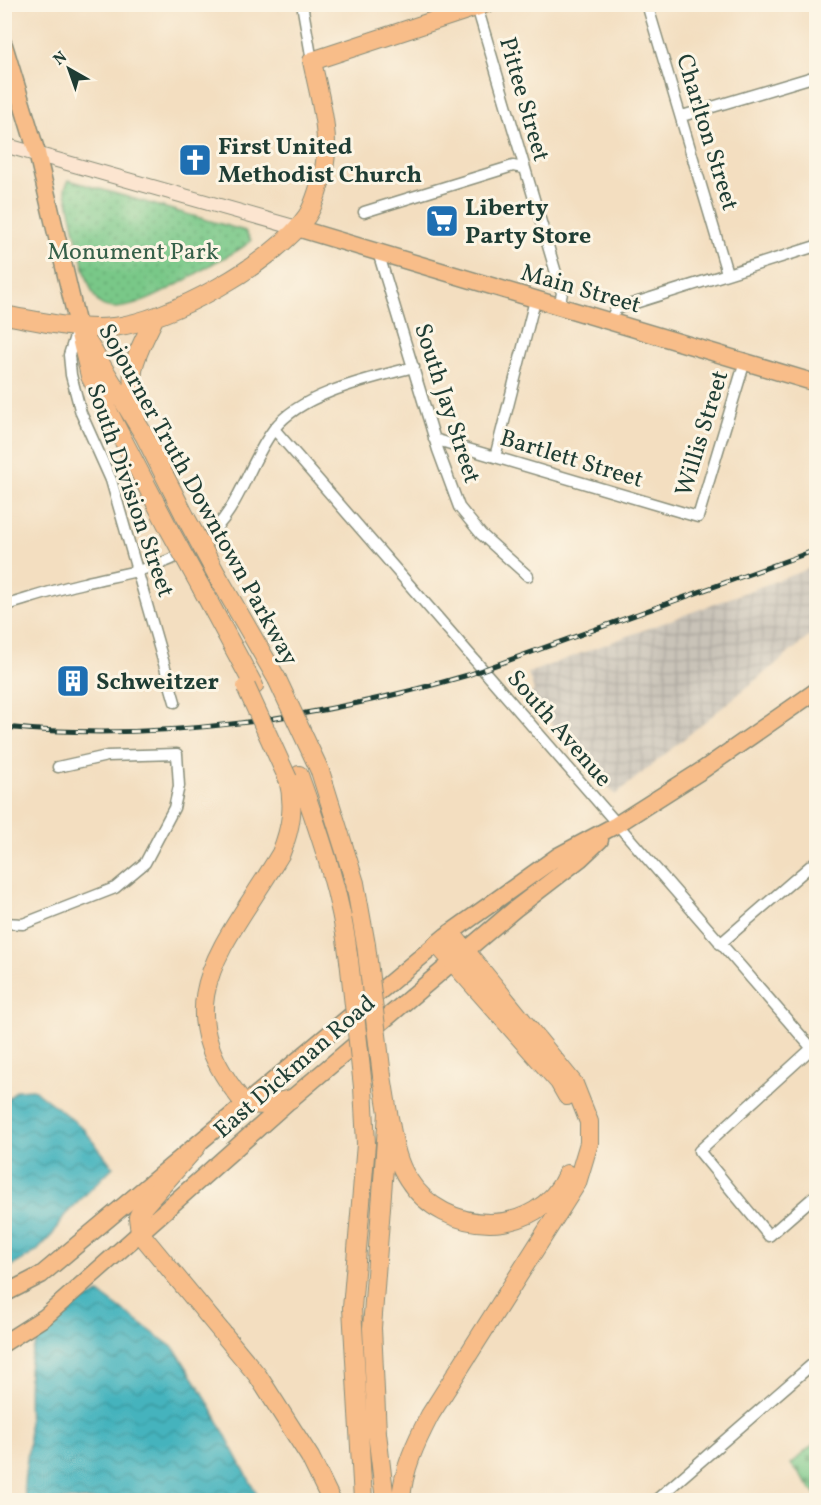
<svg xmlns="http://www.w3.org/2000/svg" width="821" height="1505" font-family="Vollkorn,serif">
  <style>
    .industrial { fill: url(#industrial-grid) }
    .green { fill: url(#green-dots); stroke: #4c825e; stroke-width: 1.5 }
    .cemetery { fill: url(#cemetery-stones); stroke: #4c825e; stroke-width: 1.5 }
    .water { fill: url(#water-waves); stroke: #327878; stroke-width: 1.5 }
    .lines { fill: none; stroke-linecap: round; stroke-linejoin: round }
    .street-casing { stroke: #898e7a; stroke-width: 13 }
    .secondary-casing { stroke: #898e7a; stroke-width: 16 }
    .primary-casing { stroke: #898e7a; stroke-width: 19 }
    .highway-casing { stroke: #898e7a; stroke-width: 20 }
    .street { stroke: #fff; stroke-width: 10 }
    .secondary { stroke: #fce5d0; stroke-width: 14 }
    .primary { stroke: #f8bd89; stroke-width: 16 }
    .highway { stroke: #f8bd89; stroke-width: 18 }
    .rail-casing { stroke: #1f3d34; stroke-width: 5 }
    .rail { stroke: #fcf5e5; stroke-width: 3; stroke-dasharray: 9; stroke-linecap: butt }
    .highway-bridge-casing { stroke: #898e7a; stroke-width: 20; stroke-linecap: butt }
    .highway-bridge { stroke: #f8bd89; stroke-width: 18 }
    .labels { text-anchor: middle; stroke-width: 6; stroke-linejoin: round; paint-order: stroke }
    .street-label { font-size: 24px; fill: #1f3d34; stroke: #fcf5e5 }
    .poi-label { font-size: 24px; font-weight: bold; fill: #1f3d34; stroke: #fcf5e5; text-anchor: start }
    .park-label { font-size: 24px; fill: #366049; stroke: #fcf5e5 }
  </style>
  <defs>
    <pattern id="industrial-grid" width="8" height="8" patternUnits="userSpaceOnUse" patternTransform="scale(1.5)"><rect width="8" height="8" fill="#c9c3b8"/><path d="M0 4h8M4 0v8" fill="none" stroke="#aca89f"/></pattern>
    <pattern id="green-dots" width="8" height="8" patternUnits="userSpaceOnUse" patternTransform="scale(1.5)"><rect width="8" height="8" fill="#79c888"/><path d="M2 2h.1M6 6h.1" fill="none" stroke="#63a470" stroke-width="1.8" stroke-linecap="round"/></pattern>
    <pattern id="cemetery-stones" width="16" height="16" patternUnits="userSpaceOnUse" patternTransform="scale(1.5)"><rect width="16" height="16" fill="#79c888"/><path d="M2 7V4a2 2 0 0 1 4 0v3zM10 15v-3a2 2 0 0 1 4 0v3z" fill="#63a470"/></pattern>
    <pattern id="water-waves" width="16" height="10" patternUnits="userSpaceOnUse" patternTransform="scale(1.5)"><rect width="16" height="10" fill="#44b3bd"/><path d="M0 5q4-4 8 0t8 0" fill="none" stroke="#38939a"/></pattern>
  </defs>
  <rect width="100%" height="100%" fill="#fcf5e5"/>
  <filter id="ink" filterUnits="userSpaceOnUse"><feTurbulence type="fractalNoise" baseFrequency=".0167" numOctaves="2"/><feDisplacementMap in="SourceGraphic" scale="12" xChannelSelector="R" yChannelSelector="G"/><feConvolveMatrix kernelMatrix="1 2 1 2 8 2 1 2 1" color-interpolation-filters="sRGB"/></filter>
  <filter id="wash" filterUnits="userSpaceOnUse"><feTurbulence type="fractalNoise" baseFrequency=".008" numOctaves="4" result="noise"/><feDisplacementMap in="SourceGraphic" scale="24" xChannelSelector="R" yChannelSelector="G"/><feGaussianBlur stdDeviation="1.35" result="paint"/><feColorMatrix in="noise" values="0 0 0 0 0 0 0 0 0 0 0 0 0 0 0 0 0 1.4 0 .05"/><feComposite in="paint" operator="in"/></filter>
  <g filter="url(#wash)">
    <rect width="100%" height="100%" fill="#f3dec0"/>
    <!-- industrial -->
    <path class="industrial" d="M816,566v65l-201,164 -87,-99 6,-5 -6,-18z"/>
    <!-- green -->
    <path class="green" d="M69,180l176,51 6,9c-8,10 -27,17 -39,24 -22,13 -89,59 -113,39 -14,-13 -28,-93 -34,-115z"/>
    <!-- cemetery -->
    <path class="cemetery" d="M816,1442v53l-25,-31z"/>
    <!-- water -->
    <path class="water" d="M33,1089l50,39 30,39 -49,49 -11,18 -17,18 -31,18v-168l12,-12z
      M99,1293l76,56 28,44 57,107h-234c-5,-20 2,-38 3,-59 0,-21 -3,-71 3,-88 8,-26 43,-51 67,-60z"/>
  </g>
  <g filter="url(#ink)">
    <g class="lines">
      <defs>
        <path id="street" d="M302,4l10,57
          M647,4l80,269
          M477,7l85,286 -3,14
          M682,116l134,-40
          M364,212l149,-46 10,2
          M378,252l60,198 21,57 22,27 47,42
          M610,321l6,-12 200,-63
          M77,330l-8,25 2,20 10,38 30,67 64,222
          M274,429l542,624
          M434,439l264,78 47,-156
          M495,457l40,-157
          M4,606c27,-8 53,-17 80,-23 44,-11 80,-13 119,-43 37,-29 44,-75 71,-111 27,-36 98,-51 140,-62
          M4,923l19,1 92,-36 30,-25 29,-55 5,-22 -2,-32 -70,2 -49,11
          M720,944l96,-83
          M812,1048l-113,103 70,85 47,-41
          M656,1500l160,-139"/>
        <path id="secondary" d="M4,145l293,83"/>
        <path id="primary" d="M4,45l33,108 41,173
          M297,228l519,155
          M4,1294l37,-19 405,-339 112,-80 58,-31 88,-56 112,-78
          M4,1343l41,-26 246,-218 224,-190 65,-50 20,-19"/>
        <path id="highway" d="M4,315c35,6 74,16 109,12 55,-5 163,-65 194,-111 8,-12 13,-32 17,-47 7,-36 -5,-73 -12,-108l173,-57
          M78,326l12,50 79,153
          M85,338l59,97 41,81
          M138,413c-13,-43 -2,-56 16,-94
          M217,575l60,104
          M202,589l52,97
          M320,771l35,112 11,62
          M299,775c22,62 42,119 50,185
          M288,779c7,26 3,49 -7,74 -55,93 -122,149 -36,251l20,1 26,-6
          M437,944l122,138 8,14
          M382,1076l6,37 -16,215 5,105 8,67
          M388,1113c5,22 7,47 20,66 36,58 130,61 159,-5
          M197,1146l-54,61 -5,10 2,16 118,143 52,81 21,43
          M363,1500l-11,-192 14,-164 -3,-57
          M401,1500c2,-31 15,-58 29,-85l147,-232 12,-40v-21l-15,-38 -123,-151"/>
      </defs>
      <!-- street casing -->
      <use href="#street" class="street-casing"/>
      <!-- secondary casing -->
      <use href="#secondary" class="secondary-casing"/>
      <!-- primary casing -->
      <use href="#primary" class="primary-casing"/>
      <!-- highway casing -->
      <use href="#highway" class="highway-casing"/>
      <!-- street -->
      <use href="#street" class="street"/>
      <!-- secondary -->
      <use href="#secondary" class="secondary"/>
      <!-- primary -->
      <use href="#primary" class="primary"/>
      <!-- highway -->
      <use href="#highway" class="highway"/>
      <defs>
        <path id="rail" d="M4,727c154,16 317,-9 464,-52l348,-125"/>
      </defs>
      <!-- rail casing -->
      <use href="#rail" class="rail-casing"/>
      <!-- rail -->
      <use href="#rail" class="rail"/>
      <defs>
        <path id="highway-bridge" d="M185,516l32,59
          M169,529l33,60
          M277,679l43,92
          M246,687l42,92
          M366,945l16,131
          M349,960l14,127"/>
      </defs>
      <!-- highway-bridge casing -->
      <use href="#highway-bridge" class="highway-bridge-casing"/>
      <!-- highway-bridge -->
      <use href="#highway-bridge" class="highway-bridge"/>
    </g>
  </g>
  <!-- icons -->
  <defs>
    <symbol id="church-square" viewBox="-11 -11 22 22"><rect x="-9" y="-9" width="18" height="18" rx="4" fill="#1f6fb2" stroke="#fcf5e5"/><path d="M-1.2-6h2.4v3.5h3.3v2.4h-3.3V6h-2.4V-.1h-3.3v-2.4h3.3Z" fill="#fff"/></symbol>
    <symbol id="supermarket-square" viewBox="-11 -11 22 22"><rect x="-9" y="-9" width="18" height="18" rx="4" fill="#1f6fb2" stroke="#fcf5e5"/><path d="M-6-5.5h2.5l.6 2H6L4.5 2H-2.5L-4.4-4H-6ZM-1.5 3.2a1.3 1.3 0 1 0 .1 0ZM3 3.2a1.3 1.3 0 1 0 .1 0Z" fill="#fff"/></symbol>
    <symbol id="building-square" viewBox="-11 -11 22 22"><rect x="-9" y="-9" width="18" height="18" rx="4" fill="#1f6fb2" stroke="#fcf5e5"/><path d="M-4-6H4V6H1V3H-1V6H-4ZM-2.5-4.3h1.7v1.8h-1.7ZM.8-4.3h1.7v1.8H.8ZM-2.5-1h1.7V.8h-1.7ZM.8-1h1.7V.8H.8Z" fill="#fff"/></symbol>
  </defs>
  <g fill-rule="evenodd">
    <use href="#church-square" x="176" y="141" width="38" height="38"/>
    <use href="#supermarket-square" x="423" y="202" width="38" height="38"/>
    <use href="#building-square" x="54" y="662" width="38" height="38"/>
  </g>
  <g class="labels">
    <!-- street labels -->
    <g class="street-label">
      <text transform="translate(525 99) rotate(74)" y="8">Pittee Street</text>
      <text transform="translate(708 132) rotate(73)" y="8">Charlton Street</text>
      <text transform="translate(581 288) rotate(16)" y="8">Main Street</text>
      <text transform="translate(448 403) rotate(72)" y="8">South Jay Street</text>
      <text transform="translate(701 433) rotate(-73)" y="8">Willis Street</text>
      <text transform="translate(572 458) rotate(17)" y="8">Bartlett Street</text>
      <text transform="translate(131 490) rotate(71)" y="8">South Division Street</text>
      <text transform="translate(199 494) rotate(61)" y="8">Sojourner Truth Downtown Parkway</text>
      <text transform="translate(560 728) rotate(49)" y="8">South Avenue</text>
      <text transform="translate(294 1066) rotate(-41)" y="8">East Dickman Road</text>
    </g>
    <!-- poi labels -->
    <g class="poi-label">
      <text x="218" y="154">First United<tspan x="218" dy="28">Methodist Church</tspan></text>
      <text x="465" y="215">Liberty<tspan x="465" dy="28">Party Store</tspan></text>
      <text x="96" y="689">Schweitzer</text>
    </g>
    <!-- park labels -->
    <g class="park-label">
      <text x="133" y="259">Monument Park</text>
    </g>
  </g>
  <!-- margin -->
  <rect width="821" height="1505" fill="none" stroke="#fcf5e5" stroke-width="24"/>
  <!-- north arrow -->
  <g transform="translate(69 69) rotate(320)" stroke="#fcf5e5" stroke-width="4.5" paint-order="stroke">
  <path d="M0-4.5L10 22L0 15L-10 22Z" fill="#1f3d34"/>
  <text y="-9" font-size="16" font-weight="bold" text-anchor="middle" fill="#1f3d34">N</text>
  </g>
</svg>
